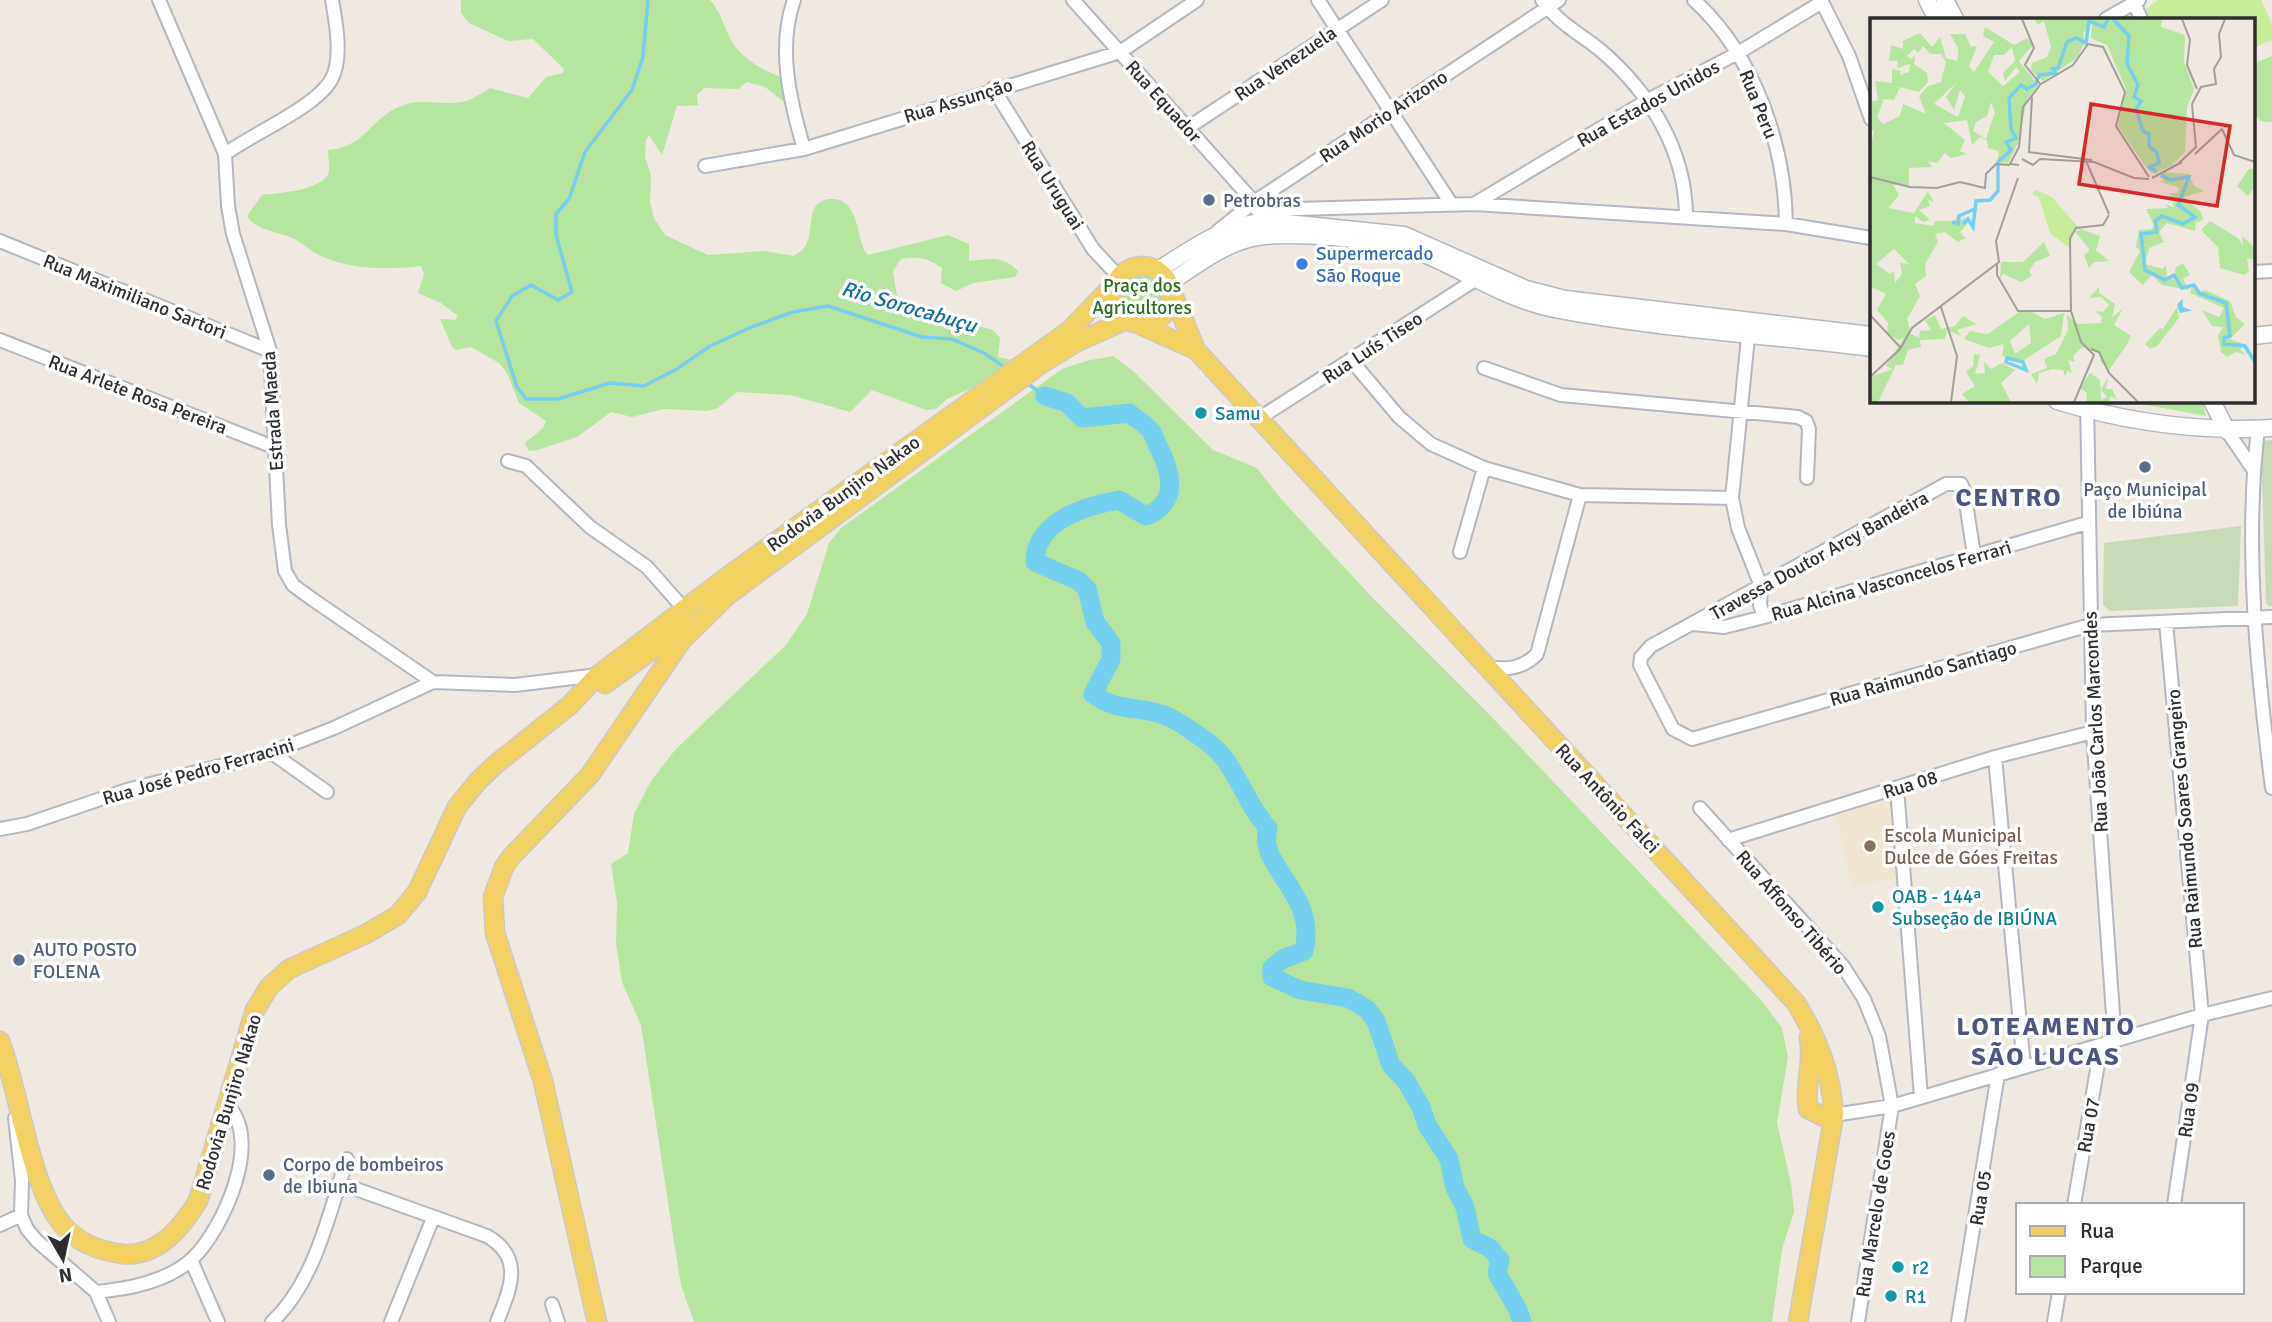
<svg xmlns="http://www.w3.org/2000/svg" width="2272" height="1322" font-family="Signika,sans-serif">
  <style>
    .education { fill: #f0e6d1 }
    .green { fill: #b6e59e }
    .cemetery { fill: #c8d9b8 }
    .pitch { fill: #c9ec9a }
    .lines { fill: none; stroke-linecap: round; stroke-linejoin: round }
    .stream { stroke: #75cff0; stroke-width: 3.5 }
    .river { stroke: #75cff0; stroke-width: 19 }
    .street-casing { stroke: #b4b7c1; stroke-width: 16 }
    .secondary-casing { stroke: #b4b7c1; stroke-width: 19 }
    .primary-casing { stroke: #c9c9c9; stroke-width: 21 }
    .street { stroke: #fff; stroke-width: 12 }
    .secondary { stroke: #fff; stroke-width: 16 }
    .primary { stroke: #f2d163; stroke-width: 18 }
    .service-dot { fill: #5c6f8a; stroke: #fff; stroke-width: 2.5 }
    .shop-dot { fill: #3f7fe0; stroke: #fff; stroke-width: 2.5 }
    .culture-dot { fill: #0f9aa8; stroke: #fff; stroke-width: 2.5 }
    .education-dot { fill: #8d6e63; stroke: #fff; stroke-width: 2.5 }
    .labels { text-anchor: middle; stroke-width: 7; stroke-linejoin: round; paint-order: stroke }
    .street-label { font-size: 19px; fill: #2e2e2e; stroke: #fff }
    .service-label { font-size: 19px; fill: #4e5e75; stroke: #fff; text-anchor: start }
    .shop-label { font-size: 19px; fill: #366cbe; stroke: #fff; text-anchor: start }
    .park-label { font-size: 19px; fill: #2c6e1b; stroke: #fff }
    .culture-label { font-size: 19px; fill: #0d838f; stroke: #fff; text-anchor: start }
    .education-label { font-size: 19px; fill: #785e54; stroke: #fff; text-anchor: start }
    .water-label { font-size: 21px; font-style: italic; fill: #0d6fa3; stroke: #fff }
    .district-label { font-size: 26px; font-weight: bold; letter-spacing: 2px; fill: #4d5680; stroke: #fff }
    .inset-river { fill: none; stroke: #75cff0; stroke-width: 3.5 }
    .inset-road { fill: none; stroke: #a29e99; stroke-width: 2 }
    .view { fill: #d62828; fill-opacity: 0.15; stroke: #d62828; stroke-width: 3.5 }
    .inset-edge { fill: none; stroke: #2e2e2e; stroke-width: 3.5 }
  </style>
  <rect width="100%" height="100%" fill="#efe9e1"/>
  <!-- education -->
  <path class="education" d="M1881,797l11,2 7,78 -47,10 -17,-77z"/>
  <!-- green -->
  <path class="green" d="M461,0h249c10,11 12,21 18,34 11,24 32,35 55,44l4,22 -3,2 -19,-15 -18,-5 -9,7 -34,-1 -7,7 1,10 -21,1 -15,49 -13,-20 -3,5 -1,17 6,19 -1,26 4,16 11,17 43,20 57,-4 28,5c31,-12 4,-55 38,-57 30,-1 24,42 37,56l80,-20 21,9v17c20,-2 34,-6 49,10l-3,6 -42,6 -17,8 -15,-8 1,-15c-15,-10 -23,-12 -41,-9l-8,12 4,26 6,8 24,3 8,6 58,16 7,8 -2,19 18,4 -16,14 -53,24 -11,10 -10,1 -54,-20 -22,22 -59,-17 -54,-3 -19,16 -10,3 -44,-2 -32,8 -21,-5 -34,25 -43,14 -6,-1 -3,-7 18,-15 3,-7 -27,-18 -12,-30 -8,-10 -28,-16 -15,3 -4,-3 -12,-28 15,1 3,-4 -17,-13 -23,-10 6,-19 -3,-8c-34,4 -71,4 -102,-11 -10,-5 -18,-14 -29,-18 -13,-5 -35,-7 -43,-21l15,-21c16,-2 61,-4 67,-23 1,-6 -1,-16 -1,-22 38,-3 42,-32 73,-44 21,-9 44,1 65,-5 8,-2 17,-9 24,-13l38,10 18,-21 17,-4 1,-4 -31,-30 -25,2 -39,-18 -8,-10z
    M2272,56v66l-12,-1 -7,-11v-46z
    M1119 296a23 23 0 1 1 46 0a23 23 0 1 1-46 0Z
    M1113,356l19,14 81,80 44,18 24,31 90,97 115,115 276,290 20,27 6,29 -11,66 14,60 3,29 -12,37 -10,73h-1078l-13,-37 -6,-37 -34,-223 -19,-43 -6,-39 1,-40 -6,-39 17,-11 6,-39 17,-33 24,-31 111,-105 21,-31 22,-71 12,-15 221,-159 24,-8z
    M2126,401h76l4,15z"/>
  <!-- cemetery -->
  <path class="cemetery" d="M2272,440v166h-3l-3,-3 -5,-162z
    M2241,526l-3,80 -128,5 -7,-6 1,-62z"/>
  <!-- pitch -->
  <path class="pitch" d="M2158,0h103l11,24v16l-19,8v-29h-105l-2,-10z"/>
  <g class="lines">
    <!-- stream -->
    <path class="stream" d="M648,0l-5,57 -11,33 -47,62 -16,47 -13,15v21l16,57 -14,8 -27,-15 -19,11 -16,25 21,66 9,12h32l52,-16 34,3 33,-17 33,-23 44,-20 39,-14 35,-6 94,31 30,2 32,14 23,16
      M1027,383l18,13"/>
    <!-- river -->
    <path class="river" d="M1045,396l22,7 15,15 47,-5c7,6 17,11 22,18 3,4 4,10 7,15 13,25 22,57 -12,70l-27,-16c-34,6 -84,21 -84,62l44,19 8,8 8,33 16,21v16l-18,35c26,19 44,11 71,21 15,6 30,17 42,26 30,20 38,62 62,87 -12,39 50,64 36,123l-21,8 -11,9v9l28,13 48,8 19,11 9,12 15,44 15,16 15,26 6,18 22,34 6,29 10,19 7,32 18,9 10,12 -3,13 21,37 4,12"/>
    <defs>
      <path id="street" d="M159,0l66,154 3,52 5,28 37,117 9,174 6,46 8,14 19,14 121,83
        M794,0c-17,48 -4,101 10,149
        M1073,0l181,202 3,7
        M1318,0l134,205
        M1542,0c14,21 38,34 57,49 50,42 87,101 87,168
        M1694,0c60,55 91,144 92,224
        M1821,0l28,56 22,63
        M2133,0l8,19
        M2106,19l33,-19
        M993,88l100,161 26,28
        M1189,127l193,-127
        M225,154c27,-20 91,-47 106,-74 12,-20 5,-58 1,-80
        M705,166l99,-17 316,-97 77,-52
        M1474,204l174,-104 90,-47 84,-51
        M1257,210l217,-6 312,20 85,14
        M1218,231l36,-29 305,-202
        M0,241l270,110
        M2253,272l19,-1
        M1749,327l-17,171 6,30 23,58 -1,19 4,12
        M0,340l276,108
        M1351,360l48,57 32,27 53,24 96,27 152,3
        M1484,368l77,27 237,22 8,4 3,8 -2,49
        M2087,401l6,331 22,310
        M1258,419l217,-139 4,-7
        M2258,429c-14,119 -1,241 14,359
        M2227,431l26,38
        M508,461l18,5 64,61 57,40 37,42
        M1460,552l24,-84
        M1974,555l-10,-65 -3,-6h-15l-295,162 -10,11 -1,8 33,64 19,10 398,-114 182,-8
        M2166,622l36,393 -28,190
        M1693,624l31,3 40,-10 323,-94
        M1487,667c20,3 35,2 50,-13l43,-159
        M272,753l55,39
        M1995,757l29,310
        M1897,788l24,309
        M1700,808l143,158 21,33 15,37 13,70 -34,216
        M0,829l27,-5 100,-34 140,-36 67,-26 99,-46 82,3 83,-10
        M1728,840l267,-83 98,-25
        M1834,1115l58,-9 310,-91 70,-17
        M15,1118l7,62 -1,35 6,14 10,12 59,51 13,30
        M339,1183l148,53c38,22 23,53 10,86
        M2074,1205l27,-159
        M0,1225l21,-10
        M191,1260l27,62
        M96,1292c32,-3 72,-10 97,-34 30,-29 70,-117 35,-152
        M552,1304l6,18
        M272,1322c43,-40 57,-109 75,-163
        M391,1322l42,-104
        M1958,1322l40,-248
        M2054,1322l5,-30"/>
      <path id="secondary" d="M1927,0l10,19
        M1945,0l10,19
        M1158,270c37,-23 73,-51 119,-48l127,13 122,54 39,10 306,36
        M1169,283c25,-16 50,-36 79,-44 34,-10 141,1 174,14 45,19 84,46 132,56 105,20 212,26 317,39
        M2253,336l19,-2
        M2057,401c69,21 143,31 215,27
        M2212,401l15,30"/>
      <path id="primary" d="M1113 295a29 29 0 1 1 58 0a29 29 0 1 1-58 0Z
        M1172,292l24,58 600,653c22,36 35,69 38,112l-36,207
        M1140,325l56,25
        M716,604l325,-240 34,-21 51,-23
        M605,684l83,-60
        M1809,1037c5,24 -5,48 -1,72l16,8 10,-2
        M0,1041c20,53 29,142 62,183 15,19 38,27 61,30 35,3 59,-27 75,-53l57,-191 14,-23 20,-18 77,-35 32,-19 19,-23 40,-85 21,-26 18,-17 74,-59 28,-30 126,-96 346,-249 46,-48
        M597,1322l-54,-241 -48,-148 -2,-36 11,-30 7,-10 79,-82 92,-135 43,-42"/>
    </defs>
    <!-- street casing -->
    <use href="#street" class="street-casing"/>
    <!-- secondary casing -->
    <use href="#secondary" class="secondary-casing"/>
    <!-- primary casing -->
    <use href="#primary" class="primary-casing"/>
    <!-- street -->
    <use href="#street" class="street"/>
    <!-- secondary -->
    <use href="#secondary" class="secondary"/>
    <!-- primary -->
    <use href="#primary" class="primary"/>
  </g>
  <!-- markers -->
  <g class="service-dot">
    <circle cx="1209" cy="200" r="7"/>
    <circle cx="2145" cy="467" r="7"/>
    <circle cx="19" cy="960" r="7"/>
    <circle cx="269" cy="1175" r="7"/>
  </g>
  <circle class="shop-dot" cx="1302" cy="264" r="7"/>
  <g class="culture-dot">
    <circle cx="1201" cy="413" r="7"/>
    <circle cx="1878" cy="907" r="7"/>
    <circle cx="1898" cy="1267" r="7"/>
    <circle cx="1891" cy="1296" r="7"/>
  </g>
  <circle class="education-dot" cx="1870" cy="846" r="7"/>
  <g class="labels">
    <!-- street labels -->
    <g class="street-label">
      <text transform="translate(1285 63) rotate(-34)" y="7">Rua Venezuela</text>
      <text transform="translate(958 100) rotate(-17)" y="7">Rua Assunção</text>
      <text transform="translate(1164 101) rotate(48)" y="7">Rua Equador</text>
      <text transform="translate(1648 103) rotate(-29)" y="7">Rua Estados Unidos</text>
      <text transform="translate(1759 104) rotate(68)" y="7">Rua Peru</text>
      <text transform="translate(1383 116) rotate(-34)" y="7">Rua Morio Arizono</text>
      <text transform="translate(1053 185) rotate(58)" y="7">Rua Uruguai</text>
      <text transform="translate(135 296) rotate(22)" y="7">Rua Maximiliano Sartori</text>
      <text transform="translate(1372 347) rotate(-33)" y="7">Rua Luís Tiseo</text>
      <text transform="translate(138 394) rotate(21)" y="7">Rua Arlete Rosa Pereira</text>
      <text transform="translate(272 411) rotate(-94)" y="7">Estrada Maeda</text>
      <text transform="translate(843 493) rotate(-36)" y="7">Rodovia Bunjiro Nakao</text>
      <text transform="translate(1819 555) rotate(-29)" y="7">Travessa Doutor Arcy Bandeira</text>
      <text transform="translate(1891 580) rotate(-16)" y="7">Rua Alcina Vasconcelos Ferrari</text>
      <text transform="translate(1923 673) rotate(-16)" y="7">Rua Raimundo Santiago</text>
      <text transform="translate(2095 722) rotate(-93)" y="7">Rua João Carlos Marcondes</text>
      <text transform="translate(198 771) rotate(-16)" y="7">Rua José Pedro Ferracini</text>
      <text transform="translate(1910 784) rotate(-17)" y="7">Rua 08</text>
      <text transform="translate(1608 798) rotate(47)" y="7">Rua Antônio Falci</text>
      <text transform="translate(2184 819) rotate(-95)" y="7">Rua Raimundo Soares Grangeiro</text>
      <text transform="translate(1792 912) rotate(49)" y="7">Rua Affonso Tibério</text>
      <text transform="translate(228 1102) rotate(-73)" y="7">Rodovia Bunjiro Nakao</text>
      <text transform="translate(2188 1110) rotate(-82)" y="7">Rua 09</text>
      <text transform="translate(2088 1125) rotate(-80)" y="7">Rua 07</text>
      <text transform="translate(1980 1198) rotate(-81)" y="7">Rua 05</text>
      <text transform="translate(1875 1214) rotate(-81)" y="7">Rua Marcelo de Goes</text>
    </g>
    <!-- service labels -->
    <g class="service-label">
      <text x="1223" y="207">Petrobras</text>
      <text x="2145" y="496" text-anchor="middle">Paço Municipal<tspan x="2145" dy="22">de Ibiúna</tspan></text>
      <text x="33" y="956">AUTO POSTO<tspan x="33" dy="22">FOLENA</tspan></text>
      <text x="283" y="1171">Corpo de bombeiros<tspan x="283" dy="22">de Ibiuna</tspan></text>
    </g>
    <!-- shop labels -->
    <g class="shop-label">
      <text x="1316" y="260">Supermercado<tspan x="1316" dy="22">São Roque</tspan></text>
    </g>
    <!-- park labels -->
    <g class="park-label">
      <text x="1142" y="292">Praça dos<tspan x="1142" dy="22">Agricultores</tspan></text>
    </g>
    <!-- culture labels -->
    <g class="culture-label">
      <text x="1215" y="420">Samu</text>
      <text x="1892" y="903">OAB - 144ª<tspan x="1892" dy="22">Subseção de IBIÚNA</tspan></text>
      <text x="1912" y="1274">r2</text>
      <text x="1905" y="1303">R1</text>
    </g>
    <!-- education labels -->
    <g class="education-label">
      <text x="1884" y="842">Escola Municipal<tspan x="1884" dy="22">Dulce de Góes Freitas</tspan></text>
    </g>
    <!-- water labels -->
    <g class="water-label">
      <text transform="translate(909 307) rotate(16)" y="7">Rio Sorocabuçu</text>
    </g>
    <!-- district labels -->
    <g class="district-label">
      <text x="2009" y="506">CENTRO</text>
      <text x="2046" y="1035">LOTEAMENTO<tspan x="2046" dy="30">SÃO LUCAS</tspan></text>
    </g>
  </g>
  <!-- overview -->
  <g transform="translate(1870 18)">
    <rect width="385" height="385" fill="#efe9e1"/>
    <path d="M164,1h128l-1,8 24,8 -1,27 10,27 -7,19 -2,44 -14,14 -18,8 -8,-8 -27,-40 8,-37 -19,-44 -16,-7 1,-14 -9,9 2,9 -8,16 -34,23 -12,-10 1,-8 15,-6 4,-10 -7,-26 -6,4zM115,9l29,18 13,-7 6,7 -14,16 19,24 -11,14 -9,44 -10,20 -11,-1 2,-11 -11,-3 -1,-8 -7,-3 -8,8 -5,-25 -23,3 21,17 -5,11 7,3 -16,4 -6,-5 -8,10 -9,-2 4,6 -23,1v17h-16l6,10 -11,13 26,5 14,-22 6,11 -6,-2 2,6 -11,4 11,10 -7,2 -8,-6v7l19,3 1,-5h19l4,-5 5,5v-5l5,7 -8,9 6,6 -8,4 -13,-10 -10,2 3,8 -13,22 1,12 -11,8 5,12 -13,23 4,15 8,4 1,-7 11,-1 -6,-10 10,-5 6,14 14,-3 8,-10 13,8 -19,6 4,6 -14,-6 -2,9 -25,1 1,7 -13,3 -5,15h-7l-18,37h-8v-25l23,-8 -7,-3 18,-28 -6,2 -11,-7 1,-10 -11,-13 9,-16 -16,-8v-139l4,-15 -4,-4v-26l8,-2 -3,-19 17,2v-14l9,2 -1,4 9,-3 1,-8 -13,4 1,-7h-9l2,-16 12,4v-8l17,-8 12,14 8,-10 6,21 11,3 2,-11 -9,-16h15l6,13 6,-1 -8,20 5,6 20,-30 -11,-6zM53,28l7,8h11l5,8 -5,20 -13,4 -9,10 7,18 -23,-10 -3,12 -17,8 -6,-7 7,-18 10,1 6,-13 19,5 9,-10 -1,-9 -13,-9 1,-9 -4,4 -4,-3 7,-7 4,4zM142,29l3,14 -12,12 2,8 11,-14 4,5 -17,14 -15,-14 6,-17h10zM87,64l-11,15 8,13 6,-20 5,6 -7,21 -24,-13zM121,84l4,10 -9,27 -13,-8 3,-9 11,-6zM24,231l15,15 -9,-1 2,11 -7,9 -1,-12 -4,3 -14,-10zM379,151h6v17l-7,10 -11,-10zM294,154l25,2 5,12 10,5 -20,6 17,15 2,8 -7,2 -1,9 -28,-8 -8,9 5,10 -15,6 -4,16 18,5 3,-5 1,13 9,3 -1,-12 8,-5 7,12 -7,4 6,11 -27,-5 -10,-10 -9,10 -14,-13 11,-21 -4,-4 3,-17 13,-1 2,-4 -8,-16 22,-1 -2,-4 8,4 -4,-15h7l3,-5 -22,-7h7l-5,-4zM340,203l28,17 5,8 -1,-10 13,12v12l-8,-2 2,13 -5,4 -24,-7 -2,-21 -17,-17zM211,211l19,7 -4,14 13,11 -15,1 -5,6 -5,-13 6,-5 -15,-18zM174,224l6,14 -15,6 -6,9 3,5 -11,6 -18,-8 -3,5 1,-17h22zM322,268l5,7 8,-3 25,11 6,16 9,7 -15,15 14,5 -4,6 7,5 -11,-3 -9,5 -6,-5 -3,-16 5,-9 -11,-1 -10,-16 17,7 5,-9 -34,-15zM229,269v6l16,11 -3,14 11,-10 -9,17 17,11 -5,10 -17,24 -9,-9 1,-7 -19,-7 -9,9 2,6 -7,-2 4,14 -4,-4 -3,6 -2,-6 -11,-1 -13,4 -2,11 -6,-10 16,-6 -3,-9 12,-5 12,-24 -1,-15 11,9 23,-1 1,-6 -7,-6 8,1 6,-7 -8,-8 -12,1zM307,289l2,11 -22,28 -7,3 -5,-5 15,-16 3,1zM149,294h13l13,7 19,-6 -3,23 -38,25 -21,-5 2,-12 -15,4 -25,-9 6,-8 18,3zM159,306l2,19 -16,11 -5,-13zM104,336l6,1 -5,19 10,-1 -1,-11 7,7 11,-6 13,7 -14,13 10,19h-42l-7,-8 13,-8 -9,-14 7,-6zM220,355l10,7 1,20 6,-3 -6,-7 7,-13 -2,12h6l5,11 -6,-4 -3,6h-22l1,-9 -7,-5z" fill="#b6e59e" fill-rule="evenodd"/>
    <path d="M166,172l16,7 26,30 -10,20 -18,-14 -11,-35 -7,-4z" fill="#c9ec9a"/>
    <path class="inset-river" d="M243,1l16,17 -2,28 11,21 -4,12 7,4 -5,8 7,22 6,3v12l8,7 2,10 -9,4 7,5M127,145l14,-13 -5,-8 10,-4 -5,-9 -2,-31 12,-13 6,4 9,-5 3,-9 17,-2 -3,-4 5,-1 9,-26 9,-4 10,5 3,-22 15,6 4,-8M291,157l9,5 19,-3 -11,28 17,12 -12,7 -21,-8 -7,5 2,11 -16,2 4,36 20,10 9,-5 8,13 12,-3 5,8 27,10 4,33 -6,2v6l21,2 10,16M82,204l6,2 1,-8 18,-8M93,206l5,-5 5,8 3,-26 14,-1 8,-9v-26M311,285v5l5,2 -5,1 -2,-6zM137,340l16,4 3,8 -20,-8z"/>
    <path class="inset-road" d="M152,1l12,29 -9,17 16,20M312,1l8,21 -3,25 10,24M171,66l32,-19 15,-21 15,3 22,45 -9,34 33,51M158,134l64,8M159,134l3,-55M325,136l27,-25 12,26 21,7M152,141l11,6 7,-6 54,3 40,16 15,1M216,143l23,53M309,145l17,-16 -4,-43 9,-17 15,-3 -2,-15 7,-12 -2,-23 6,-15M149,147l-9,-1 9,-17 4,-40 17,-22M0,159l40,10 27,1 23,-6 25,6 1,-14 10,-10 14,1M282,160l30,-16M127,246v11l21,36h53M71,289l16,49 -6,46M0,297l31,33M221,331l8,3 10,21 29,29M0,359l30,-28 12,-21 87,-66 -3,-21 22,-63M204,384l20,-47 -13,-13 -10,-31 -1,-73 6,-10 27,-3 6,-10"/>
    <path class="view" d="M221,86l139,22 -13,80 -138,-22z"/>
    <rect width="385" height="385" class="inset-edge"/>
  </g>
  <!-- legend -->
  <rect x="2016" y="1203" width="228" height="91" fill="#ffffff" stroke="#ababab" stroke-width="2"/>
  <rect x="2030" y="1226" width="35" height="10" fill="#f2d163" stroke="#ababab" stroke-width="2"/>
  <text x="2080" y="1238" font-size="21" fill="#2e2e2e">Rua</text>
  <rect x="2030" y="1256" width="35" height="21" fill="#b6e59e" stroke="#ababab" stroke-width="2"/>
  <text x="2080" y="1273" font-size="21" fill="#2e2e2e">Parque</text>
  <!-- north arrow -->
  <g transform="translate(63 1259) rotate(171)" stroke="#ffffff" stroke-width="5" paint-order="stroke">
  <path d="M0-5L12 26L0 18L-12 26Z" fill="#2e2e2e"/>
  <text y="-10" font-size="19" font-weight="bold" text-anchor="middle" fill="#2e2e2e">N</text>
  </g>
</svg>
